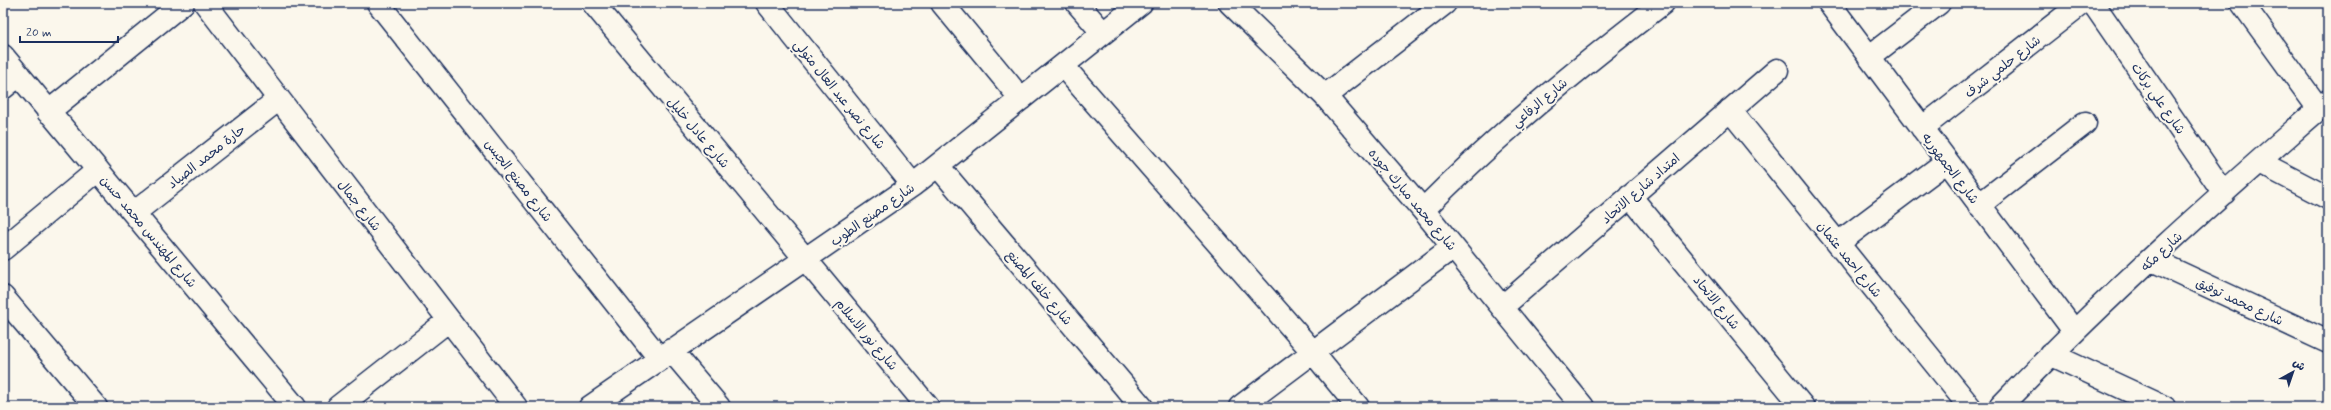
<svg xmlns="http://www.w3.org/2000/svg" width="2331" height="410" font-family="Mynerve,'Playpen Sans Arabic',sans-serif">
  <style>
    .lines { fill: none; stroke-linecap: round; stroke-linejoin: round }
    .street-casing { stroke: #1b2f5e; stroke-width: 25 }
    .street { stroke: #fbf7ec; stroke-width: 22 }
    .labels { text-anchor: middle; stroke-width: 4; stroke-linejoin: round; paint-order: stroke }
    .street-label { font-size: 13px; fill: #1b2f5e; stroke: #fbf7ec }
  </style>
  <rect width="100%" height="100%" fill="#fbf7ec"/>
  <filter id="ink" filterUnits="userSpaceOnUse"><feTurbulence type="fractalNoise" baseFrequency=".025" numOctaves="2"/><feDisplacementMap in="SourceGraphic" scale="8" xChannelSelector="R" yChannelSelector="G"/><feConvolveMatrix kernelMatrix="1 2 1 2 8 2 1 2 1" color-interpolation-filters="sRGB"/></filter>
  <g filter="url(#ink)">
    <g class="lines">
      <defs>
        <path id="street" d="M205,3l311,404
          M378,3l281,355
          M593,3l335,404
          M767,3l146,182
          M942,3l79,96
          M1077,3l26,30
          M1230,3l95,93 98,114 160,197
          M1829,3l245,328
          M2093,3l131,190
          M2242,3l77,106
          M3,56l292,351
          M1869,57l70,-54
          M1063,66l249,285 46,56
          M3,88l16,-13
          M1325,96l120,-93
          M1730,110l240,297
          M48,112l135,-109
          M1922,128l160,-125
          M2259,162l69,36
          M938,166l204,241
          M1630,196l173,211
          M1979,205l106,-82
          M1423,210c76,-77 154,-141 240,-207
          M134,213l145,-114
          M1838,243l108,-81
          M3,249l95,-79
          M2152,260l176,82
          M3,297l93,110
          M1502,307l275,-237
          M671,350l48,57
          M2050,354l114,53
          M338,407l111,-87
          M590,407l323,-222 228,-182
          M1240,407l213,-160
          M2000,407c103,-108 215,-208 328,-306"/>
      </defs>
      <!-- street casing -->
      <use href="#street" class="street-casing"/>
      <!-- street -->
      <use href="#street" class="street"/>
    </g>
  </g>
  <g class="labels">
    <!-- street labels -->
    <g class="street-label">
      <text transform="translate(2002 66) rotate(-38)" y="5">شارع حلمي شرف</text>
      <text transform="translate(840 94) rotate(51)" y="5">شارع نصر عبد العال متولي</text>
      <text transform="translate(2159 98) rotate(55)" y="5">شارع علي بركات</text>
      <text transform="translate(1539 102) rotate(-40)" y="5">شارع الرفاعي</text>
      <text transform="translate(699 132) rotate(50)" y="5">شارع عادل خليل</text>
      <text transform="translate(206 156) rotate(-38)" y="5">حارة محمد الصياد</text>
      <text transform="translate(1951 168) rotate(53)" y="5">شارع الجمهوريه</text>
      <text transform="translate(519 180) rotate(52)" y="5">شارع مصنع الجبس</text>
      <text transform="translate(1640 188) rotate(-41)" y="5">امتداد شارع الاتحاد</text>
      <text transform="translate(1413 199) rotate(50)" y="5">شارع محمد مبارك جوده</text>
      <text transform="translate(360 205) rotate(52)" y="5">شارع جمال</text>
      <text transform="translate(872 214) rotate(-35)" y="5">شارع مصنع الطوب</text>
      <text transform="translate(149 231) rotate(50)" y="5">شارع المهندس محمد حسن</text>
      <text transform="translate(2161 251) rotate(-43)" y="5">شارع مكه</text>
      <text transform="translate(1850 259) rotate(51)" y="5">شارع احمد عثمان</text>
      <text transform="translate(1040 287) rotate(50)" y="5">شارع خلف المصنع</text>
      <text transform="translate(2240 301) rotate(25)" y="5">شارع محمد توفيق</text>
      <text transform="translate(1717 302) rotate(51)" y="5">شارع الاتحاد</text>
      <text transform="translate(867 334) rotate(50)" y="5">شارع نور الاسلام</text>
    </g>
  </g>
  <!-- margin -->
  <rect width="2331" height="410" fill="none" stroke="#fbf7ec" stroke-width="16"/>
  <rect x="8" y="8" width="2315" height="394" fill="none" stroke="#1b2f5e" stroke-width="1.5" filter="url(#ink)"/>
  <!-- north arrow -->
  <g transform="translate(2293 372) rotate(40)" stroke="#fbf7ec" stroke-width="3" paint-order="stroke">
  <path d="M0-3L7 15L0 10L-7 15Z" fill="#1b2f5e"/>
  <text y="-6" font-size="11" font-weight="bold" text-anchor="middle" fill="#1b2f5e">ش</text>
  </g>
  <!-- scale -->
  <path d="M20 36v6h98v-6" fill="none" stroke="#1b2f5e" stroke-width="2"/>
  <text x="26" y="36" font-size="12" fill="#1b2f5e" stroke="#fbf7ec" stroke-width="3" paint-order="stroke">20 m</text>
</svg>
